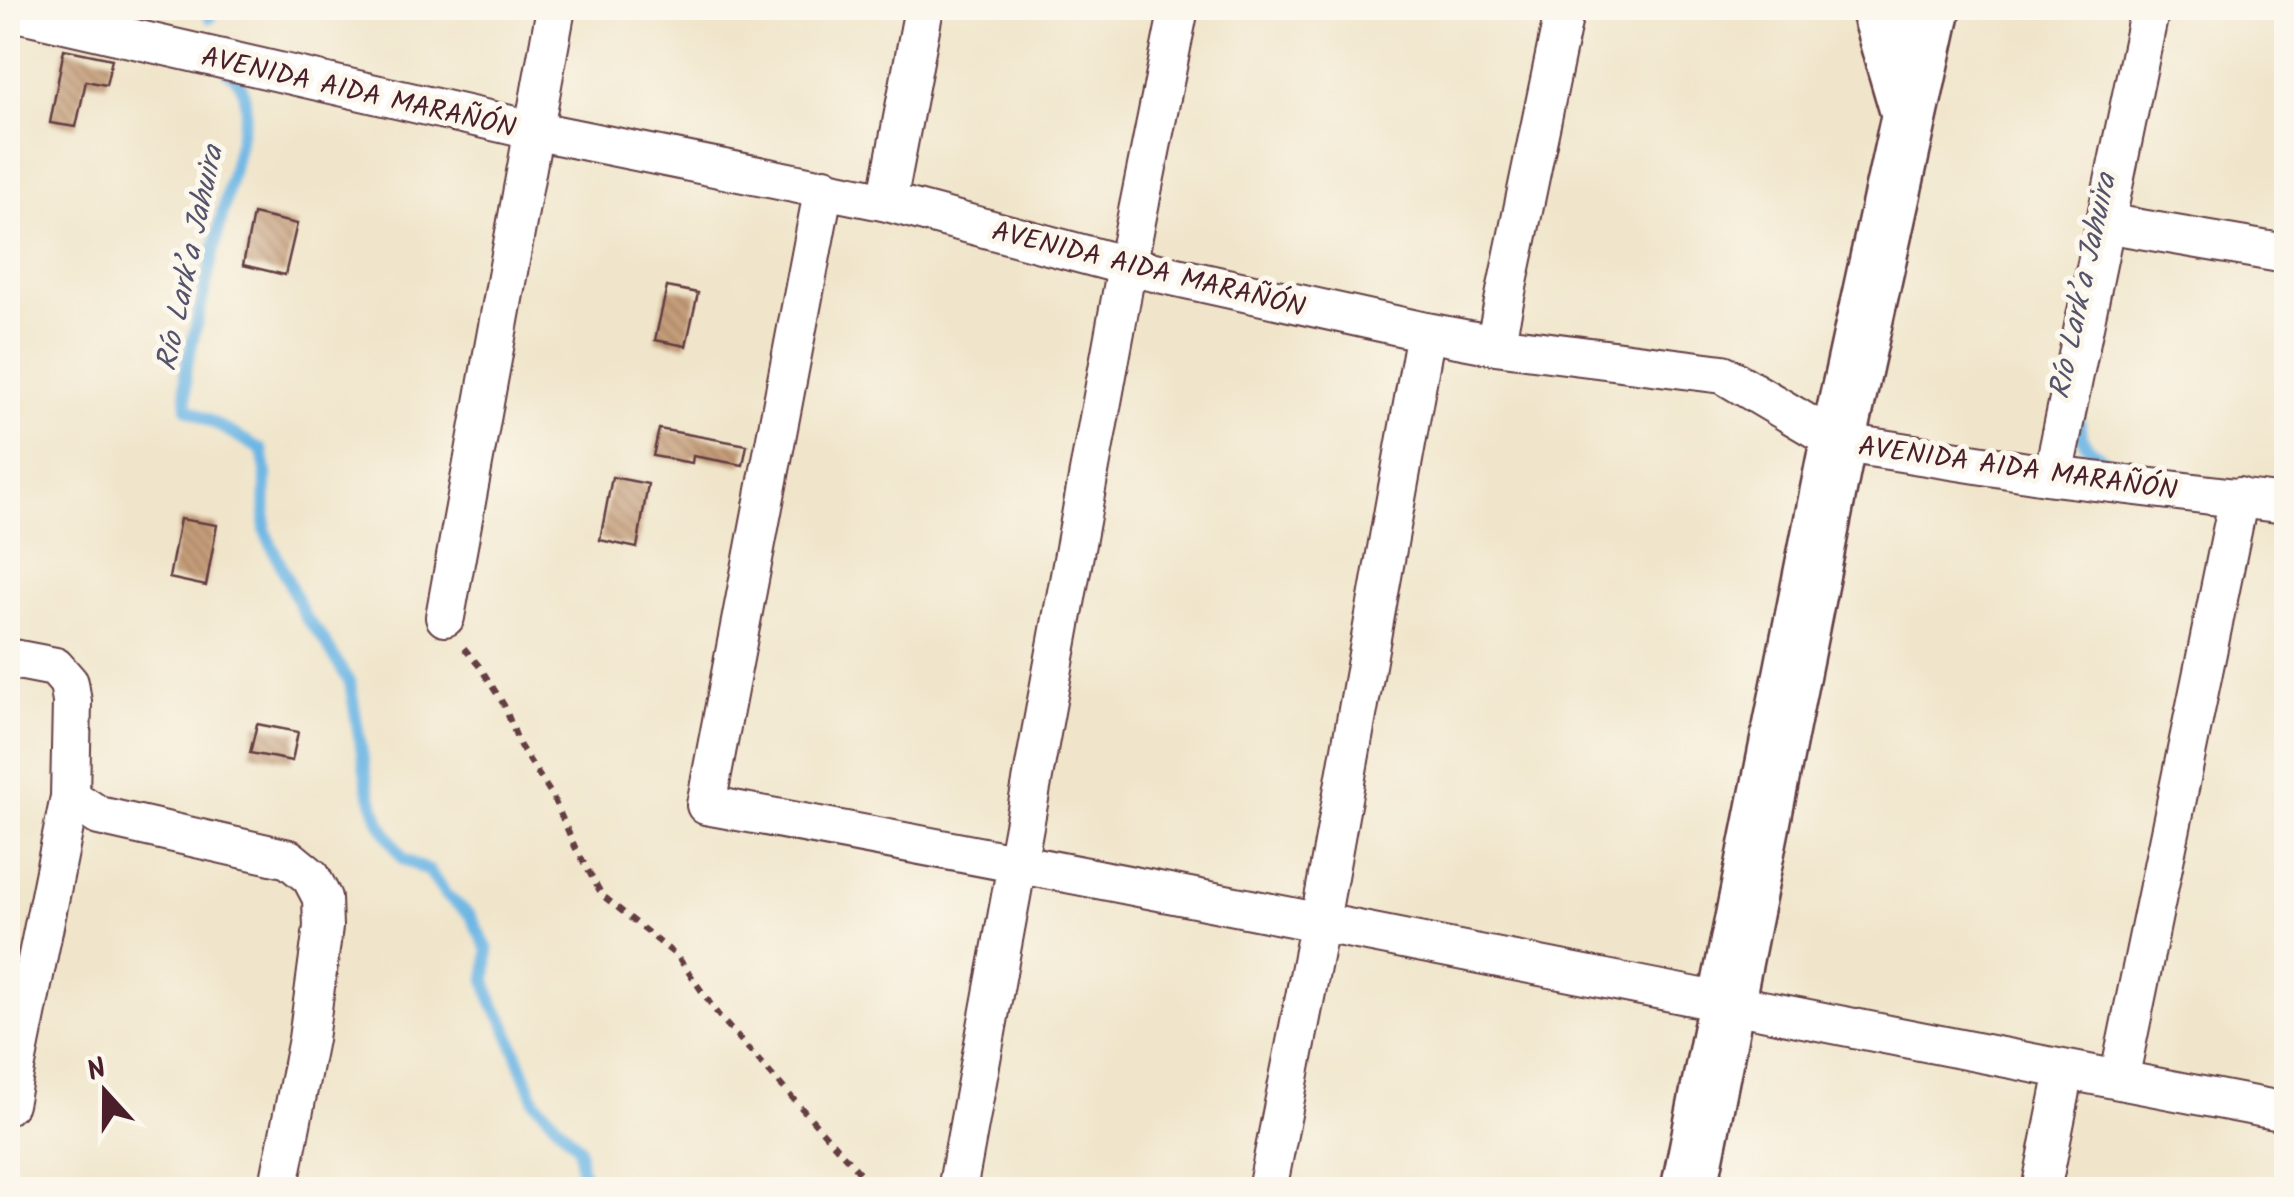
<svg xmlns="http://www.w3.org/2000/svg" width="2294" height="1197" font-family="Kalam,sans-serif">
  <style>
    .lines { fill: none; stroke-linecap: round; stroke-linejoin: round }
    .stream { stroke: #6cb6e4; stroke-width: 12 }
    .building { fill: url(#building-back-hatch) }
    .street-casing { stroke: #633d43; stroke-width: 42 }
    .secondary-casing { stroke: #633d43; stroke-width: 60 }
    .path { stroke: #633d43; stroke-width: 6; stroke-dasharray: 8 8; stroke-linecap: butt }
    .street { stroke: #fff; stroke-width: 38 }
    .secondary { stroke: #fff; stroke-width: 55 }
    .labels { text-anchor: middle; stroke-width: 10; stroke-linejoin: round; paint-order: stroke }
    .street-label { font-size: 28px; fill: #4a1f2b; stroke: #fbf7ec }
    .water-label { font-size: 30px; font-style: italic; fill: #56546c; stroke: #fbf7ec }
  </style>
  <defs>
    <pattern id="building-back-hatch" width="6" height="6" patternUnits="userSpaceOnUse" patternTransform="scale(2.5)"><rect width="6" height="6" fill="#c59d79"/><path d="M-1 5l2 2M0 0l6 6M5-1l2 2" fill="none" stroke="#a27f63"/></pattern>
  </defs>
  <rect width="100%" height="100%" fill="#fbf7ec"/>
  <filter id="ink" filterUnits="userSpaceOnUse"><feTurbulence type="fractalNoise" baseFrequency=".01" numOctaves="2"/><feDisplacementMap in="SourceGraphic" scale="20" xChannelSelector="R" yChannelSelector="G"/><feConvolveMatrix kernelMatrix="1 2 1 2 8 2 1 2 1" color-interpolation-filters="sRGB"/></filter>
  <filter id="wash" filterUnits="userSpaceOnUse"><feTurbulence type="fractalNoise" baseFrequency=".0048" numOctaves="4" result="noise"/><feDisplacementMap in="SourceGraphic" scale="40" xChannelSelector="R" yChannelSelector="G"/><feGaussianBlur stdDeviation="2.25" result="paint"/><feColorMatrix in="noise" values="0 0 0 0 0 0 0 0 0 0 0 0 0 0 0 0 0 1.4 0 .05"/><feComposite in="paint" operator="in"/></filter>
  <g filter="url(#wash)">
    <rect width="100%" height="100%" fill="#f0e5ca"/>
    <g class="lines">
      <!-- stream -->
      <path class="stream" d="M206,8l4,10
        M228,72c16,9 17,24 18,41l-61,260 2,35 75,42 4,21 -1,60 40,86 17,20 28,46 18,105 12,35 23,36 26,12 17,24 24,20 18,35 -2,30 7,25 11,16 31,80 44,46 2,22 13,21
        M2080,423c-2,24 23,38 44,46"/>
    </g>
    <g id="blocks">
      <!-- building -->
      <path class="building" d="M64,49l48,10 -6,26 -20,-4 -10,46 -26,-4z
        M253,214l44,10 -12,51 -42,-10z
        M667,287l31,6 -12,53 -31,-6z
        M659,429l88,16 -4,20 -50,-9 -1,7 -39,-7z
        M612,477l36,7 -11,64 -37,-8z
        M180,519l37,6 -11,61 -37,-8z
        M257,724l41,8 -6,29 -42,-8z"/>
    </g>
  </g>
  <g filter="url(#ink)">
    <use href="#blocks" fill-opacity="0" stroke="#633d43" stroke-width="2.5"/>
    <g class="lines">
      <defs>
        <path id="street" d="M8,10l524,120 355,72 240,64 299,66 69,13 228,29 115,68 215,34 233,28
          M824,187l-118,618c528,97 1053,207 1580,307
          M887,202l37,-194
          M2105,223l181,31
          M1495,345l70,-337
          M2053,476l97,-468
          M445,617l111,-609
          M8,658l47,9 14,16 3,19 -2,95 -62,307
          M70,797l29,19 190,43 22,18 11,21 1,29 -15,112 -30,151
          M2119,1080l120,-583
          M957,1190l170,-924 52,-258
          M1267,1190l53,-269 106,-589
          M2041,1190l24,-119"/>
        <path id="secondary" d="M1878,8l30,102
          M1689,1190l149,-748 95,-434"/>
      </defs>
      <!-- street casing -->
      <use href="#street" class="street-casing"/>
      <!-- secondary casing -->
      <use href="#secondary" class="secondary-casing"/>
      <!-- path -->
      <path class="path" d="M464,648l16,19 24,38 16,41 32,49 23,52 27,48 76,62 41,59 156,174"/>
      <!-- street -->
      <use href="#street" class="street"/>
      <!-- secondary -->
      <use href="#secondary" class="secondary"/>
    </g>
  </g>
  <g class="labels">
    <!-- street labels -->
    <g class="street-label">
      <text transform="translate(359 91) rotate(13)" y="10">AVENIDA AIDA MARAÑÓN</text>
      <text transform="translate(1149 268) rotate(14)" y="10">AVENIDA AIDA MARAÑÓN</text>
      <text transform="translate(2018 467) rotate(8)" y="10">AVENIDA AIDA MARAÑÓN</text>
    </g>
    <!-- water labels -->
    <g class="water-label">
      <text transform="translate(189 258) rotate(-78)" y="10">Río Lark’a Jahuira</text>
      <text transform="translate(2082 286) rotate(-78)" y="10">Río Lark’a Jahuira</text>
    </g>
  </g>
  <!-- margin -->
  <rect width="2294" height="1197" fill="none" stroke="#fbf7ec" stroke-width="40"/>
  <!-- north arrow -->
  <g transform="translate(105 1092) rotate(339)" stroke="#fbf7ec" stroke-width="8" paint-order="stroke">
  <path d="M0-8L18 38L0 25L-18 38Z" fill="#4a1f2b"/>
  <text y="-15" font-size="28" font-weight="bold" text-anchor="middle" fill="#4a1f2b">N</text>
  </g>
</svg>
